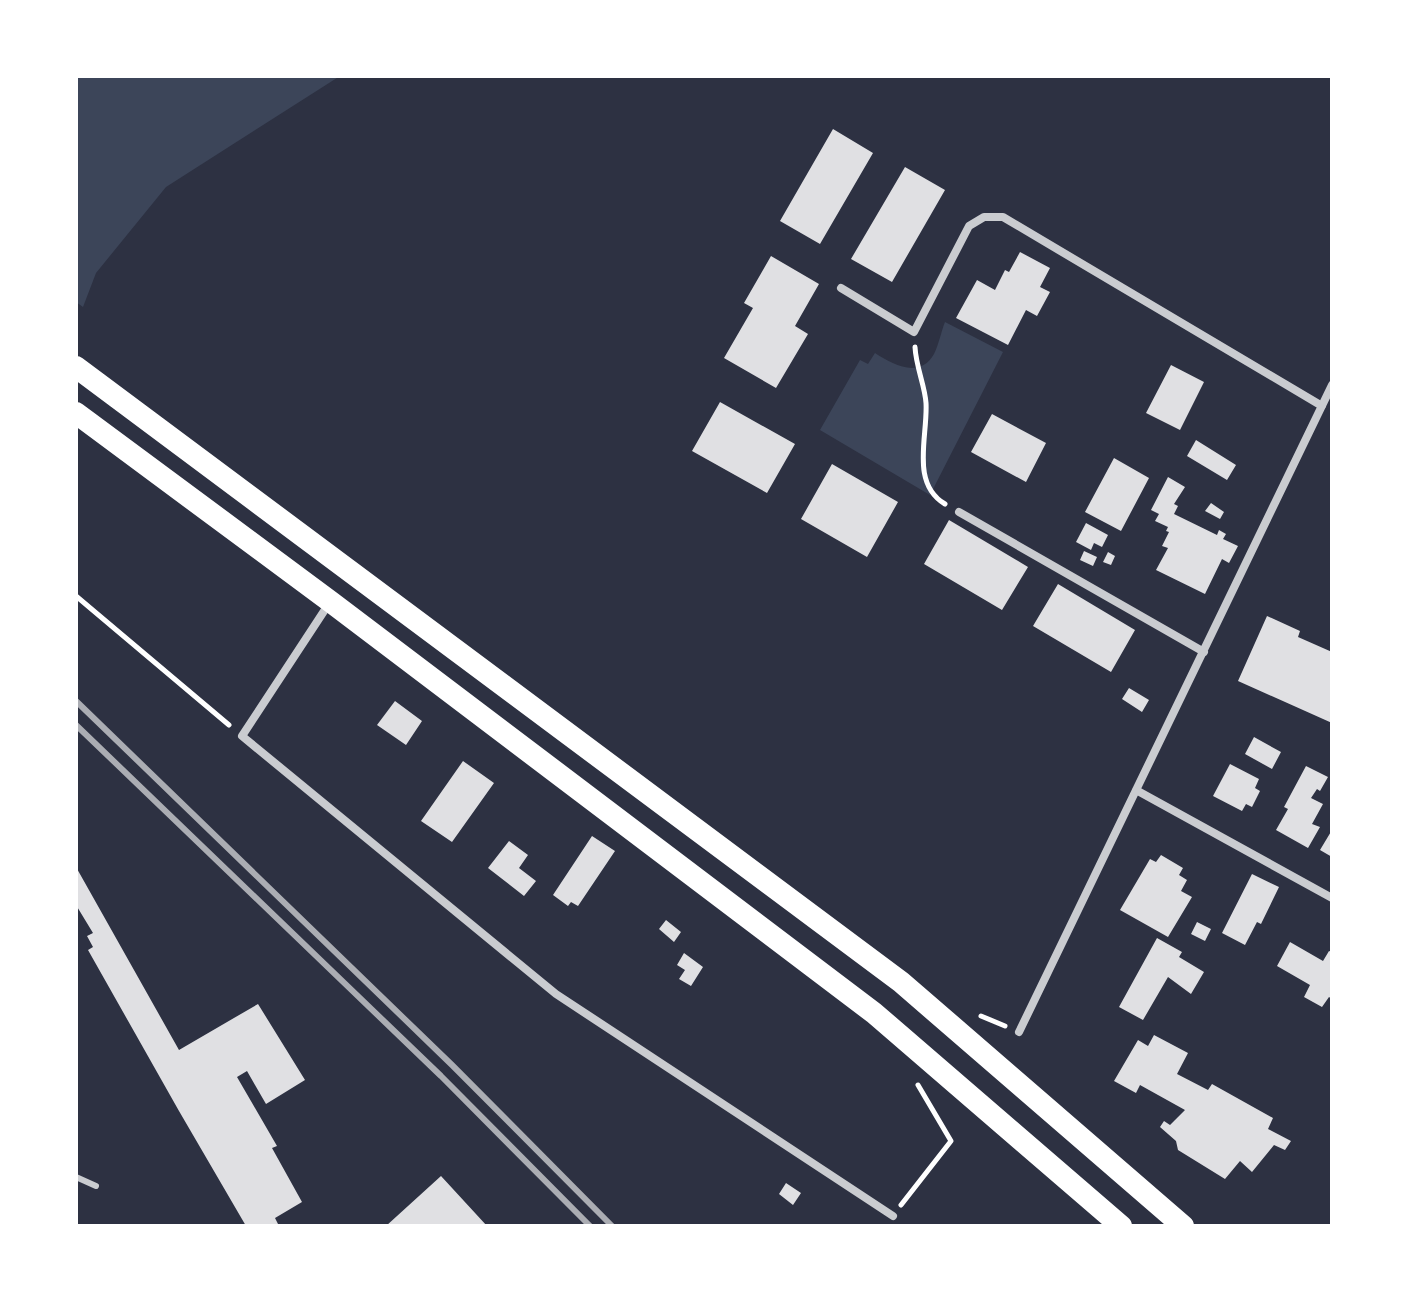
<svg xmlns="http://www.w3.org/2000/svg" width="1408" height="1302" font-family="Merriweather,serif">
  <style>
    .green { fill: #3c4559 }
    .building { fill: #e0e0e3 }
    .lines { fill: none; stroke-linecap: round; stroke-linejoin: round }
    .path { stroke: #fff; stroke-width: 5 }
    .service { stroke: #caccd0; stroke-width: 6 }
    .minor { stroke: #caccd0; stroke-width: 8 }
    .trunk { stroke: #fff; stroke-width: 22 }
    .rail { stroke: #abadb3; stroke-width: 6 }
  </style>
  <rect width="100%" height="100%" fill="#2d3142"/>
  <!-- green -->
  <path class="green" d="M76,76h264l-174,111 -70,86 -13,34 -7,-5z
    M945,322l58,30 -73,143 -110,-65 40,-70 8,4 7,-11c18,12 45,26 59,1 5,-10 7,-22 11,-32z"/>
  <!-- building -->
  <path class="building" d="M833,129l40,24 -53,91 -40,-23z
    M905,167l40,23 -53,92 -41,-23z
    M1020,252l30,16 -10,19 10,5 -13,24 -11,-6 -18,35 -52,-27 21,-38 18,10 10,-20 4,2z
    M771,256l48,28 -24,42 13,8 -32,54 -52,-30 29,-50 -9,-5z
    M1171,365l33,17 -24,48 -34,-17z
    M720,402l75,42 -28,49 -75,-42z
    M992,414l54,29 -20,39 -55,-30z
    M1196,440l40,25 -9,15 -40,-24z
    M1114,458l35,20 -28,53 -36,-19z
    M832,464l66,38 -31,55 -66,-38z
    M1168,477l17,10 -11,17 4,2 -4,8 43,21 2,-5 7,4 -3,5 15,7 -9,17 -7,-4 -17,35 -49,-24 12,-22 -6,-2 7,-14 -3,-1 2,-4 -13,-6 4,-7 -8,-4z
    M1211,503l13,9 -4,7 -15,-8z
    M949,520l79,47 -26,43 -78,-46z
    M1086,523l22,12 -6,12 -8,-4 -3,7 -15,-8z
    M1084,551l13,6 -4,9 -13,-6z
    M1108,552l7,4 -4,9 -8,-3z
    M1058,584l77,46 -24,42 -78,-46z
    M1267,616l33,15 -2,6 34,15v71l-94,-42z
    M1129,688l20,12 -7,12 -20,-13z
    M395,701l27,20 -16,24 -29,-20z
    M1254,737l27,15 -9,17 -27,-15z
    M463,761l31,22 -42,59 -31,-21z
    M1230,764l29,15 -4,9 5,3 -8,16 -6,-3 -4,7 -29,-15z
    M1306,766l22,11 -8,14 -3,-2 -6,9 12,6 -11,20 8,3 -12,21 -32,-18 12,-21 -4,-2z
    M1332,830v27l-12,-7z
    M592,836l23,15 -37,55 -7,-4 -3,4 -15,-11z
    M509,841l19,14 -9,13 17,13 -12,15 -36,-28z
    M1161,855l22,13 -4,7 8,5 -6,11 11,6 -24,40 -48,-27 30,-51 6,3z
    M76,867l103,183 79,-46 47,76 -39,24 -19,-33 -10,6 40,69 -5,2 30,54 -27,16 4,8h-33l-67,-115 -91,-161 5,-3 -6,-11 6,-3 -17,-28z
    M1252,874l27,13 -18,37 -4,-2 -12,23 -23,-12z
    M666,920l15,12 -7,10 -15,-13z
    M1197,922l14,7 -6,12 -14,-7z
    M1157,938l25,14 -3,5 25,15 -13,22 -23,-17 -25,43 -24,-13z
    M1290,942l33,19 6,-10 3,1v47l-3,-2 -7,10 -18,-10 6,-12 -33,-19z
    M684,953l19,14 -12,19 -12,-7 6,-9 -8,-5z
    M1154,1035l34,18 -11,21 31,16 4,-6 61,34 -5,11 23,12 -6,9 -11,-5 -22,27 -12,-11 -15,18 -47,-29 -2,-9 -16,-14 4,-6 6,4 15,-15 -45,-25 -4,8 -22,-12 24,-41 10,6z
    M441,1176l46,50h-101z
    M786,1183l15,10 -8,12 -14,-11z"/>
  <g class="lines">
    <!-- path -->
    <path class="path" d="M915,347c1,20 10,39 11,56 2,33 -16,80 19,101
      M76,596l153,129
      M981,1016l24,10
      M901,1205l50,-64 -33,-56"/>
    <!-- service -->
    <path class="service" d="M76,1177l20,9"/>
    <!-- minor -->
    <path class="minor" d="M841,288l73,44 55,-106 15,-9h19l319,189
      M959,512l245,140
      M330,602l-88,134 314,258 337,222
      M1136,790l196,108
      M1019,1032l313,-647"/>
    <!-- trunk -->
    <path class="trunk" d="M76,367l825,615 282,244
      M76,413l255,189 543,411 247,213"/>
    <!-- rail -->
    <path class="rail" d="M76,701l376,364 160,161
      M76,725l365,351 149,150"/>
  </g>
  <!-- border -->
  <rect width="1408" height="1302" fill="none" stroke="#ffffff" stroke-width="156"/>
</svg>
